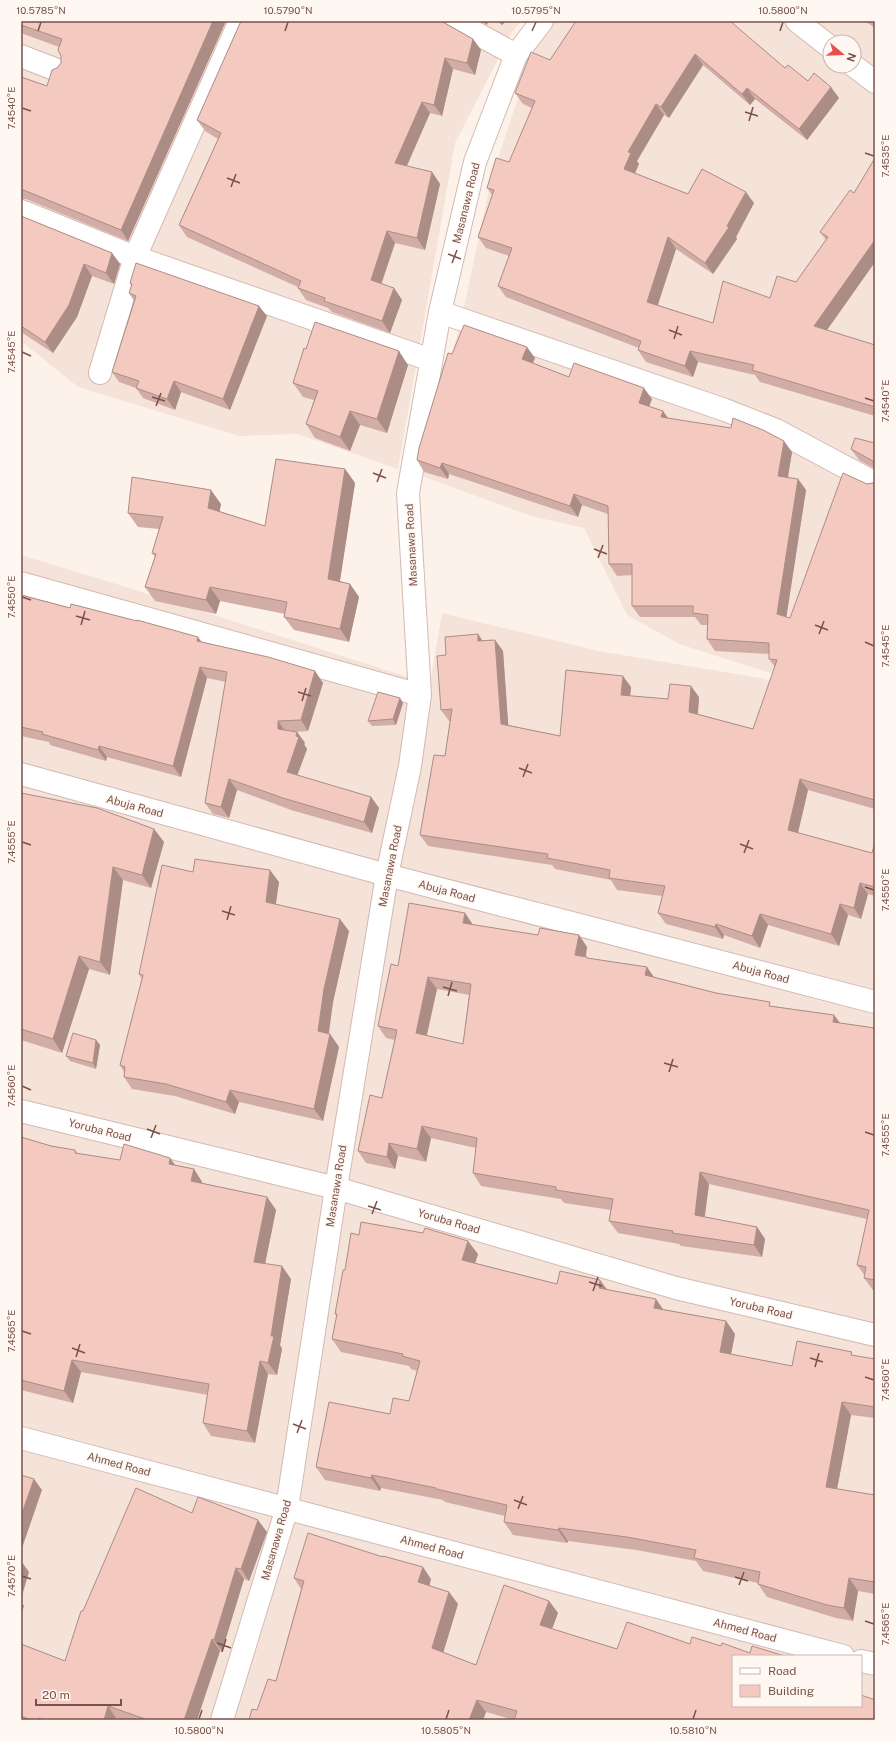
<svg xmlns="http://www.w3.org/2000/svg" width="896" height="1741" font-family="'Public Sans',sans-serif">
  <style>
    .residential { fill: #f5e2d8; fill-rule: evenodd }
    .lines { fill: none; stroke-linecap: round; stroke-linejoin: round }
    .street-casing { stroke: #d3b9b1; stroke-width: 24 }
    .street { stroke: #fff; stroke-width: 22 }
    .wall { fill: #d2ada5; fill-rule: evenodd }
    .shaded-wall { fill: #ab8d86 }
    .building { fill: #f4c9c0; stroke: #ab8d86; fill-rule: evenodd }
    .ticks { fill: none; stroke: #7a524b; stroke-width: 1.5 }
    .labels { text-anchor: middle; stroke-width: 3; stroke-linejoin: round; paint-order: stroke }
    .street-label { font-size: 11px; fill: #7a524b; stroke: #fff7f1 }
    .neatline { fill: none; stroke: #7a524b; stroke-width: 1.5 }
    .ticks-label { font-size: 10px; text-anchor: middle; fill: #7a524b }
  </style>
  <rect width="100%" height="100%" fill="#fdf2ea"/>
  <!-- residential -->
  <path class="residential" d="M21,21h500l-9,11 -57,111 -57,326 -101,-35 -58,2 -161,-49 -57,-46z
    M551,21h324v685l-196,-62 -52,-29 -43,-87 -53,-12 -118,-43 25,-70 22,-77 32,-150 46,-138zM830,42h24v24h-24z
    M21,555l102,31 307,98 12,-71 157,38 162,27 114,33v1009h-854zM733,1656h128v50h-128z"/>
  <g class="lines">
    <defs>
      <path id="street" d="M454,21l62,34
        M797,21l33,26
        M21,56l36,14
        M854,66l21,16
        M21,211l114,46 296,103
        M440,312l285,98 51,20 99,53
        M100,373l35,-116 105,-236
        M21,583l399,112
        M21,774l366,101 488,127
        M21,1111l315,77 340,100 199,47
        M21,1438l822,218
        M861,1661l14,3
        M222,1720l65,-212 49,-320 51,-313 23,-109 10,-71 -12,-202 32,-181 35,-150 41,-107 26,-34"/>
    </defs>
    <!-- street casing -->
    <use href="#street" class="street-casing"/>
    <!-- street -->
    <use href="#street" class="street"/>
  </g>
  <!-- wall -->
  <path class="wall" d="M21,21h205l-98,220 -102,-42h-5v-122l26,9 10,-18 4,-5v-7l-2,-9 -38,-14z
    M442,21l31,18 8,11 -6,25 -22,-6 -11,47 -12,-3 -24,53 26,6 8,12 -15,66 -30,-7 -14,41 13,4 8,12 -12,33 -58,-21 -4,-4 -22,-8 -8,-12v-1l-111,-50 -8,-12 39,-86 -13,-8 -8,-11z
    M480,21h8l-1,4z
    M497,21h9l-4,4z
    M576,21l209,47 54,30 -32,42 -52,-41 -5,6 -47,-40 -34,53 -5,-3 -27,46 2,3 -4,9 53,21 66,9 -18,34 1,2 -24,35 -37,-25 -18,56 55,18 57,-25 26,-16 30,-42 -6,-8 34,-39 21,-35v104l-48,68 48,15v71l-115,-34 -5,-7 -57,-13 -5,15 -47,-15 -8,-12 1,-2 -133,-51 -8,-11 11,-30 -23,-8 -8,-11 14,-42 -5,-7 22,-26 23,-54 -9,-4 -8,-11 35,-33z
    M865,21h10v7z
    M21,216l91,37 8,11 -6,20 -22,-8 -15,41 -24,36 -32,-21z
    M130,283l137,33 -37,94 -49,-18 -6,18 -32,-12 -7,-10 -17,-6 -7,-10 22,-71 -5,-8 2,-7z
    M452,354l83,4 -2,5 36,14 83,22 -3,7 19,12 124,34 -4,26 10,1 8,11 -20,127 4,1 77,-134 6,-1 2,-2v328l-67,-19 -10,43 74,20 3,-11v54l-7,-2 -7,25 -13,-4 -9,31 -71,-21 -8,23 -36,-13 -1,4 -57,-15 -8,-11 4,-17 -45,-6 -6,-10 -56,-11 -3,-4 -124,-19 -8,-11 25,-79 5,-35h-1l-8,-11 5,-55 32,-21 4,7 13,-1 8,11 5,74 52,11 71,-49 -1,9 38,3 31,-2 -1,17 55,15 22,-62 -6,-8v-5l-54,-3 -8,-12 1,-14h-7l-6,-8h-55l-8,-11v-31l-15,1 -8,-12 -1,-50 -26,-9 -4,12 -129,-43 -1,5 -24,-7 -7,-12z
    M408,365l-21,68 -27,-8 -10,26 -35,-13 -9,-14 8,-24 -11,-3 -10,-14z
    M875,443v26l-16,-9 -8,-11z
    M345,469l10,14 -15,98 10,3 9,13 -10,45 -55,-12 -10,-13 1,-3 -65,-13 -4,13 -61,-13 -10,-14 10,-30 -3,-4 7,-24 -21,-2 -10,-14 93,-9 -2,7 46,15z
    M21,595l294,76 8,12 -15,48 -14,1h3l8,11 -1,1 3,5 -10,27 74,21 8,11 -7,25 -81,-23 -54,-20 -8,28 -16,-4 -8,-11 21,-121 -19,-4 -26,99 -74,-20 -1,4 -56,-16 -1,-3 -28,-6z
    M400,698l3,5 -7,22 -24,1 -4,-5z
    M21,793l133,36 10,13 -13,46 -28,-8 -13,95 -21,-6 -27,84 -41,-13z
    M193,872l86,10 -3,22 73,27 -16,71 -4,32h1l9,13 -16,74 -84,-19 -4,12 -60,-18 -43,-7 -8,-12v-5l-4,-7 22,-86 -3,-5z
    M465,913l8,12 65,10h41l8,12 -1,10 2,1 59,9 7,10 62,16 56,13 62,9 6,8 35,5v263l-2,-1 -9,-12 1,-2 -8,-11 10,-46 -158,-35 -4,33 52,10 8,12 -3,18 -81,-11 -2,-2 -61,-11 -9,-12 2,-11 -47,-7 -3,-4 -80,-13 -8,-13 3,-25 -45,-10 -5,24 -28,-6 -3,13 -29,-6 -8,-12 24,-53 13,-58 -9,-2 -8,-12zM437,989l32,6 -6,49 -36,-8z
    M96,1040l4,5 -4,24 -26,-8 -4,-5z
    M21,1137l30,9 24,4 3,4 42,6 56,5 18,4 8,13v1l65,14 9,13 -11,54 26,15 -11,66 2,4 -5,26 -9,-1 -13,69 -44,-7 -8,-13 5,-28 -127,-23 -8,31 -52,-13z
    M478,1254l-3,9 82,21 43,-4 7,9 56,20 63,12 9,13 -4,20 61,12 62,-10 21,3v59l-24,-3 -14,74 38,6v99l-17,-3 -5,30 -17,-3 -69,-21 -9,-13v-1l-55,-12 -7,-10 -60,-11 -68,-9 -1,2 -54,-8 -9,-13 1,-6 -60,-14 -2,-2 -62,-12 -1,3 -55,-11 -9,-13 93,-66 8,-30 -6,-2 -2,-3 -68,-14 -9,-13 5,-23 -2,-2 10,-44z
    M192,1513l75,19 -18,49 -5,-2 -22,72h-2l-23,69h-75l-6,-2v2h-95v-76l44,17 18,-50z
    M294,1578l137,1 -2,7 20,6 9,12 -15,48 33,13 73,-64 9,12 -6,16 65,20 73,-5 31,2 29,7 35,3h-52l142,64h-361l-28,-8 -3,8h-234l8,-10 19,-29 25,-92z"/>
  <!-- shaded-wall -->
  <path class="shaded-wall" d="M213,21h13l-98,220 -7,-11z
    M484,21h4l-1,4z
    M499,21h7l-4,4z
    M473,39l8,11 -6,25 -8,-12z
    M695,54l8,11 -34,53 -8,-11z
    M445,58l8,11 -11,47 -8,-11z
    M831,87l8,11 -32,42 -8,-11z
    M747,88l8,11 -5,6 -8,-11z
    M422,102l8,11 -27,62 -8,-12z
    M656,104l8,11 -27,46 2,3 -7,16 -8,-11 4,-17z
    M432,172l8,12 -15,66 -8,-12z
    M746,192l8,11 -18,34 1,2 -24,35 -8,-11 22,-37z
    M387,231l8,12 -16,48 -8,-11z
    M668,237l8,12 -21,64 -8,-11z
    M875,240v22l-53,75 -8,-11z
    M112,253l8,11 -6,20 -8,-11z
    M84,264l8,12 -15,41 -24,36 -8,-11z
    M394,288l8,12 -12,33 -8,-12z
    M259,306l8,10 -37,94 -7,-11z
    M527,347l8,11 -5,12 -8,-11z
    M399,351l9,14 -21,68 -10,-14z
    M690,351l8,11 -5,15 -8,-11z
    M174,381l7,11 -6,18 -8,-11z
    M644,388l8,11 -6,16 -7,-12z
    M350,411l10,14 -10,26 -10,-14z
    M663,411l8,11 -10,-5z
    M784,441l8,11 -6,36 -8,-12z
    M442,463l7,11 -1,5 -8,-11z
    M345,469l10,14 -17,110 -10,-14z
    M798,479l8,11 -21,136 -8,-12z
    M211,490l10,14 -3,17 -10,-13z
    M574,494l8,11 -4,12 -8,-11z
    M350,584l9,13 -10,45 -9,-13z
    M210,587l10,14 -4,13 -10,-14z
    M478,634l8,12 -8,-5z
    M198,637l8,11 -9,-7z
    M495,640l8,11 6,84 -8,-11z
    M200,667l7,11 -26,99 -8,-11z
    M315,671l8,12 -15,48 -7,-11z
    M623,676l8,11 -2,19 -8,-11z
    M691,686l8,11 -2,26 -8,-11z
    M400,698l3,5 -7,22 -3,-6z
    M278,721l8,11 -8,-3z
    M297,732l8,11 -1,1 3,5 -13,35 -7,-12z
    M99,746l8,11 -1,4 -8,-11z
    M229,779l8,11 -8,28 -8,-11z
    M800,779l8,11 -12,51 -8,-11z
    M371,797l8,11 -7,25 -8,-11z
    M154,829l10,13 -13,46 -9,-13z
    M113,867l10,13 -13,95 -10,-13z
    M270,870l9,12 -5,33 -8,-13z
    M860,883l8,11 -7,25 -7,-11z
    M840,904l8,11 -9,31 -8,-12z
    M465,913l8,12 -10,-2z
    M760,914l8,11 -8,23 -8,-12z
    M340,919l9,12 -16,71 -6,42 -9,-13 6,-42z
    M716,924l8,11 -1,4 -8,-12z
    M579,935l8,12 -3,20 -9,-12z
    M79,956l10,13 -27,84 -9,-14z
    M647,967l8,12 -10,-4z
    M428,977l9,12 -13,57 -8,-13z
    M834,1015l9,12 -10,-5z
    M330,1034l9,13 -16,74 -9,-12z
    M96,1040l4,5 -4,24 -3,-6z
    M230,1090l9,12 -4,12 -9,-12z
    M422,1126l9,12 -5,24 -9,-13z
    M389,1143l9,13 -3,13 -8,-12z
    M170,1158l9,12 -10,-6z
    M194,1169l8,13 -2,11 -9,-12z
    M700,1172l9,12 -6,43 -8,-12z
    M267,1197l9,13 -13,64 -9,-12z
    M757,1227l8,12 -3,18 -8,-12z
    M468,1241l10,13 -6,19 -10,-13z
    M282,1266l9,13 -11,66 2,4 -5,26 -9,-12 3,-27z
    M600,1280l9,13 -10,-5z
    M656,1299l9,13 -11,-4z
    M726,1321l9,13 -6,31 -9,-13z
    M72,1360l9,12 -8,31 -9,-12z
    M260,1361l8,13 -13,69 -8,-12z
    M842,1402l9,13 -16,85 -9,-13z
    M372,1475l9,13 -1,3 -9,-13z
    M34,1479l8,11 -21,61v-35z
    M258,1520l9,12 -18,49 -8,-12z
    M559,1528l9,13 -1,2 -9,-13z
    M21,1561l8,11 -8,27z
    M423,1567l8,12 -4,16 -9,-13z
    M236,1568l8,11 -22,72 -8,-11z
    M849,1578l9,13 -5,30 -9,-13z
    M449,1592l9,12 -17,56 -9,-12z
    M549,1601l9,12 -9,24 -9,-12z
    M21,1602l3,4 -3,8z
    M212,1639l8,12 -23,69h-13z
    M477,1700l9,12 -3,8h-14z
    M108,1706l8,12v2h-12z"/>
  <!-- building -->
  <path class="building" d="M21,21h192l-92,209 -100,-41v-112l26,9 5,-16 5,-2 4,-5v-7l-3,-6 4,-11 -41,-14z
    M241,21h200l32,18 -6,24 -22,-5 -11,47 -12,-3 -27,61 37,9 -15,66 -30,-7 -16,49 23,8 -12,33 -58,-20 1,-3 -27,-10 3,-7 -122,-56 42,-92 -24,-13z
    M576,21h154l55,47 3,-3 20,16 6,-8 17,14 -32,42 -52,-41 -5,6 -47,-40 -34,53 -5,-3 -28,48 3,1 -7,16 64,25 14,-25 44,23 -19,34 2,1 -24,36 -37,-26 -21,65 66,21 10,-42 47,17 7,-22 19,6 32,-45 -8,-5 30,-42 4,3 21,-35v82l-61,86 61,19v62l-123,-37 2,-5 -64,-14 -5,15 -47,-16 3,-9 -143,-55 14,-38 -34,-11 16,-47 -7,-2 9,-30 13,4 26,-61 -20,-8 16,-41 19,8z
    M21,216l91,37 -6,20 -22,-9 -15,41 -24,37 -24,-16z
    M136,263l123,43 -36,93 -49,-18 -7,18 -31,-11 3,-7 -27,-9 24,-76 -7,-3 3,-9 -2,-1z
    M315,322l84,29 -22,68 -27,-8 -10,26 -34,-13 12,-33 -25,-8 11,-35 2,1z
    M464,325l63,22 -5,12 47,18 5,-14 70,25 -5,15 24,8 -2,6 70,11 2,-10 30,12 21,11 -6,35 20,3 -21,135 13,4 53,-145 24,11 6,-1 2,-2v319l-75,-21 -12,51 84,23 3,-11v45l-15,-4 -6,25 -14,-4 -9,30 -71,-20 -8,22 -36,-12 -1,3 -57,-14 7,-27 -56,-8 1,-8 -63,-12 1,-4 -128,-19 14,-80 11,1 7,-47 -11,1 -4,-54 9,-1 -1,-18 33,-3v7l17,-1 6,84 59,12 6,-66 57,6 -2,19 47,4 2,-15 21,2 -2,26 64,17 24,-69 -8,-1v-16l-62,-4 1,-24 -15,-2v-7h-61v-42h-23l-1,-58 -34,-12 -4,12 -128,-43 -2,5 -23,-8 2,-12 29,-95 4,1z
    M855,438l20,5v20l-2,-2 -22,-12z
    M276,459l69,10 -17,110 22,5 -10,45 -56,-12 3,-15 -77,-15 -4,13 -61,-13 11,-33 -4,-1 11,-36 -35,-4 4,-36 79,13 -3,18 57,18z
    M21,595l49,13 1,-4 66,17v-1l61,17 -1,4 71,16 47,14 -14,49 -23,1v8l19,3 -1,4 3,1 -12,35 84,25 -7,25 -81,-24 -54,-19 -8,28 -16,-4 22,-131 -27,-5 -27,99 -74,-20 -1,4 -56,-16 1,-2 -22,-5z
    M378,692l22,6 -7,21 -25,2z
    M21,793l76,15 57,21 -12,46 -29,-8 -13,95 -21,-6 -26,83 -32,-10z
    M195,859l75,11 -4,32 74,17 -16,70 -6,42 12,3 -16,75 -84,-19 -4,12 -60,-18 -42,-7 1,-10 -5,-2 23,-90 -4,-1 23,-109 31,7z
    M409,903l56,10 -2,10 75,12 2,-7 39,7 -4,20 12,2v1l60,9 -2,8 71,18 54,9 -1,4 65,9 -1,7 42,6v252l-11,-2 2,-11 -9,-2 12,-55 -169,-38 -5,43 62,12 -3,18 -82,-12 1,-2 -64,-10 4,-22 -57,-9v-3l-83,-14 4,-35 -55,-12 -5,23 -28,-6 -2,14 -29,-6 12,-56 12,3 15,-68 -19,-4 13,-62 7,2zM428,977l43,7 -8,60 -47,-11z
    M73,1033l23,7 -3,23 -27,-7z
    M21,1137l30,9 24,4v3l45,7 4,-16 46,14 -1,6 25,5 -3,12 76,16 -13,65 28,4 -11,70h3l-6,27 -8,-2 -13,70 -44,-8 6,-39 -137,-24 -8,31 -43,-11z
    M361,1222l62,11 2,-5 43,13 -6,19 95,24 3,-13 40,9 -1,8 57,11 -2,9 72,13 -6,31 72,14 5,-25 55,11 -1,3 24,4v48l-33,-5 -16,85 49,8v87l-26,-4 -5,30 -17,-3 -69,-21 2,-12 -66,-14 2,-8 -69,-13 -68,-9 -1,2 -54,-8 3,-17 -71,-16v-1l-64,-13 -1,3 -55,-11 13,-65 61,12 3,-16 16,3 11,-40 -18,-5 1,-2 -71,-15 5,-25h-2l8,-44h2l6,-37 8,2z
    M21,1475l13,4 -13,37z
    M136,1488l56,25 6,-16 60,23 -17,49 -5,-1 -22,72 -2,-1 -28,81h-36l-40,-14 -4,14h-59l-6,-2v2h-8l-10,-4v-72l44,17 16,-50h2z
    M308,1533l75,24v-1l40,11 -5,15 31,10 -17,56 44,17 28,-80 45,16 -9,24 77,24 10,-27 63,22 2,-7 29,9 1,-3 28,10 2,-7 33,10h-52v50h128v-11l14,5v20h-361l3,-9 -40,-11 -8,20h-220l3,-11 5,1 11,-31 8,2 28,-100 -10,-3z"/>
  <!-- ticks -->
  <path class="ticks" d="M38,31l3,-9M285,31l3,-9M532,31l4,-9M780,31l3,-9M22,108l9,3M745,112l13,4M749,121l4,-14M865,153l9,3M227,178l13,5M231,187l5,-13M448,254l13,5M452,263l5,-13M669,330l13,5M674,339l4,-13M22,352l9,4M152,397l13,4M865,398l9,3M156,406l5,-13M373,473l13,5M377,482l5,-13M594,549l13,5M598,558l5,-13M22,597l9,3M76,616l14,4M81,625l4,-14M815,625l13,5M819,634l5,-13M865,642l9,4M298,692l13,4M302,701l4,-13M519,768l13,5M523,777l5,-13M22,842l9,3M740,844l13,5M744,853l5,-13M865,887l9,3M222,911l13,4M227,920l4,-14M443,987l14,4M448,996l4,-14M664,1063l14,4M669,1072l4,-13M22,1086l9,4M147,1129l13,5M865,1132l9,3M151,1138l5,-13M368,1206l13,4M372,1214l5,-13M589,1282l13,4M593,1291l5,-14M22,1331l9,3M72,1348l13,5M76,1357l4,-13M810,1358l13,4M815,1367l4,-14M865,1377l9,3M293,1424l13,5M297,1433l5,-13M514,1500l13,5M518,1509l5,-13M22,1576l9,3M735,1577l13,4M739,1585l5,-13M865,1621l9,3M217,1643l14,5M222,1652l4,-13M199,1719l3,-9M446,1719l3,-9M693,1719l3,-9"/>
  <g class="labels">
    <!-- street labels -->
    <g class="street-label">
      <text transform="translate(466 203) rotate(-76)" y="4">Masanawa Road</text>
      <text transform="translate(411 545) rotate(-93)" y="4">Masanawa Road</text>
      <text transform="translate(135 806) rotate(15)" y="4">Abuja Road</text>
      <text transform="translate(390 866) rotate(-79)" y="4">Masanawa Road</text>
      <text transform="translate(447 891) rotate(15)" y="4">Abuja Road</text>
      <text transform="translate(761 972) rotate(15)" y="4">Abuja Road</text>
      <text transform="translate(100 1130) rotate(14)" y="4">Yoruba Road</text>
      <text transform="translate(336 1186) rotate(-81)" y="4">Masanawa Road</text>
      <text transform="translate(449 1221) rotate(16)" y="4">Yoruba Road</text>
      <text transform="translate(761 1308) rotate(13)" y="4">Yoruba Road</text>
      <text transform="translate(119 1464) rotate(15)" y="4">Ahmed Road</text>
      <text transform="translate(276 1540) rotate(-74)" y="4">Masanawa Road</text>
      <text transform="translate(432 1547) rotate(15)" y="4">Ahmed Road</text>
      <text transform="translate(745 1630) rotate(15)" y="4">Ahmed Road</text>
    </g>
  </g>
  <!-- border -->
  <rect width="896" height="1741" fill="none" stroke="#fff7f1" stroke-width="44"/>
  <!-- legend -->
  <rect x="732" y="1655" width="130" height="52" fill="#fff7f1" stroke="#cab5af"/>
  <rect x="740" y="1668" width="20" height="6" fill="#ffffff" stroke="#cab5af"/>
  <text x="768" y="1675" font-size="12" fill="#7a524b">Road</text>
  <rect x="740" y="1685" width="20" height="12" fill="#f4c9c0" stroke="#cab5af"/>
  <text x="768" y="1695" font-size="12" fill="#7a524b">Building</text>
  <!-- north arrow -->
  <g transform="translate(842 54) rotate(109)"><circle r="19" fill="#fff7f1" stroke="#cab5af"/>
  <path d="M0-3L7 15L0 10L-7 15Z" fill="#eb4c4c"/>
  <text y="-6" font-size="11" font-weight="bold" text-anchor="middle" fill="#7a524b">N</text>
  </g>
  <!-- scale -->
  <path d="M36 1699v6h85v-6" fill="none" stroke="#7a524b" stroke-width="2"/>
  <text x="42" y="1699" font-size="12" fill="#7a524b" stroke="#fff7f1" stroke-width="3" paint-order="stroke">20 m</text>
  <rect x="22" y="22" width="852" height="1697" class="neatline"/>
  <g class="ticks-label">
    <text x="41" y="14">10.5785°N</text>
    <text x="288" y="14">10.5790°N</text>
    <text x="536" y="14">10.5795°N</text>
    <text x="783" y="14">10.5800°N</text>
    <text transform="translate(11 108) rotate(-90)" y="4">7.4540°E</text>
    <text transform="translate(885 156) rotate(-90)" y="4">7.4535°E</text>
    <text transform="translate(11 352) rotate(-90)" y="4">7.4545°E</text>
    <text transform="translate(885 401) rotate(-90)" y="4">7.4540°E</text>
    <text transform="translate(11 597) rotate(-90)" y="4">7.4550°E</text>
    <text transform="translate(885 646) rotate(-90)" y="4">7.4545°E</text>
    <text transform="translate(11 842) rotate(-90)" y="4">7.4555°E</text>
    <text transform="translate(885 890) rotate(-90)" y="4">7.4550°E</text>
    <text transform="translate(11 1086) rotate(-90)" y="4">7.4560°E</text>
    <text transform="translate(885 1135) rotate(-90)" y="4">7.4555°E</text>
    <text transform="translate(11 1331) rotate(-90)" y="4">7.4565°E</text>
    <text transform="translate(885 1380) rotate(-90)" y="4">7.4560°E</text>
    <text transform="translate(11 1576) rotate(-90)" y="4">7.4570°E</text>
    <text transform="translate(885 1624) rotate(-90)" y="4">7.4565°E</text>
    <text x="199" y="1734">10.5800°N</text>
    <text x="446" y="1734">10.5805°N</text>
    <text x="693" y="1734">10.5810°N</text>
  </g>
</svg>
